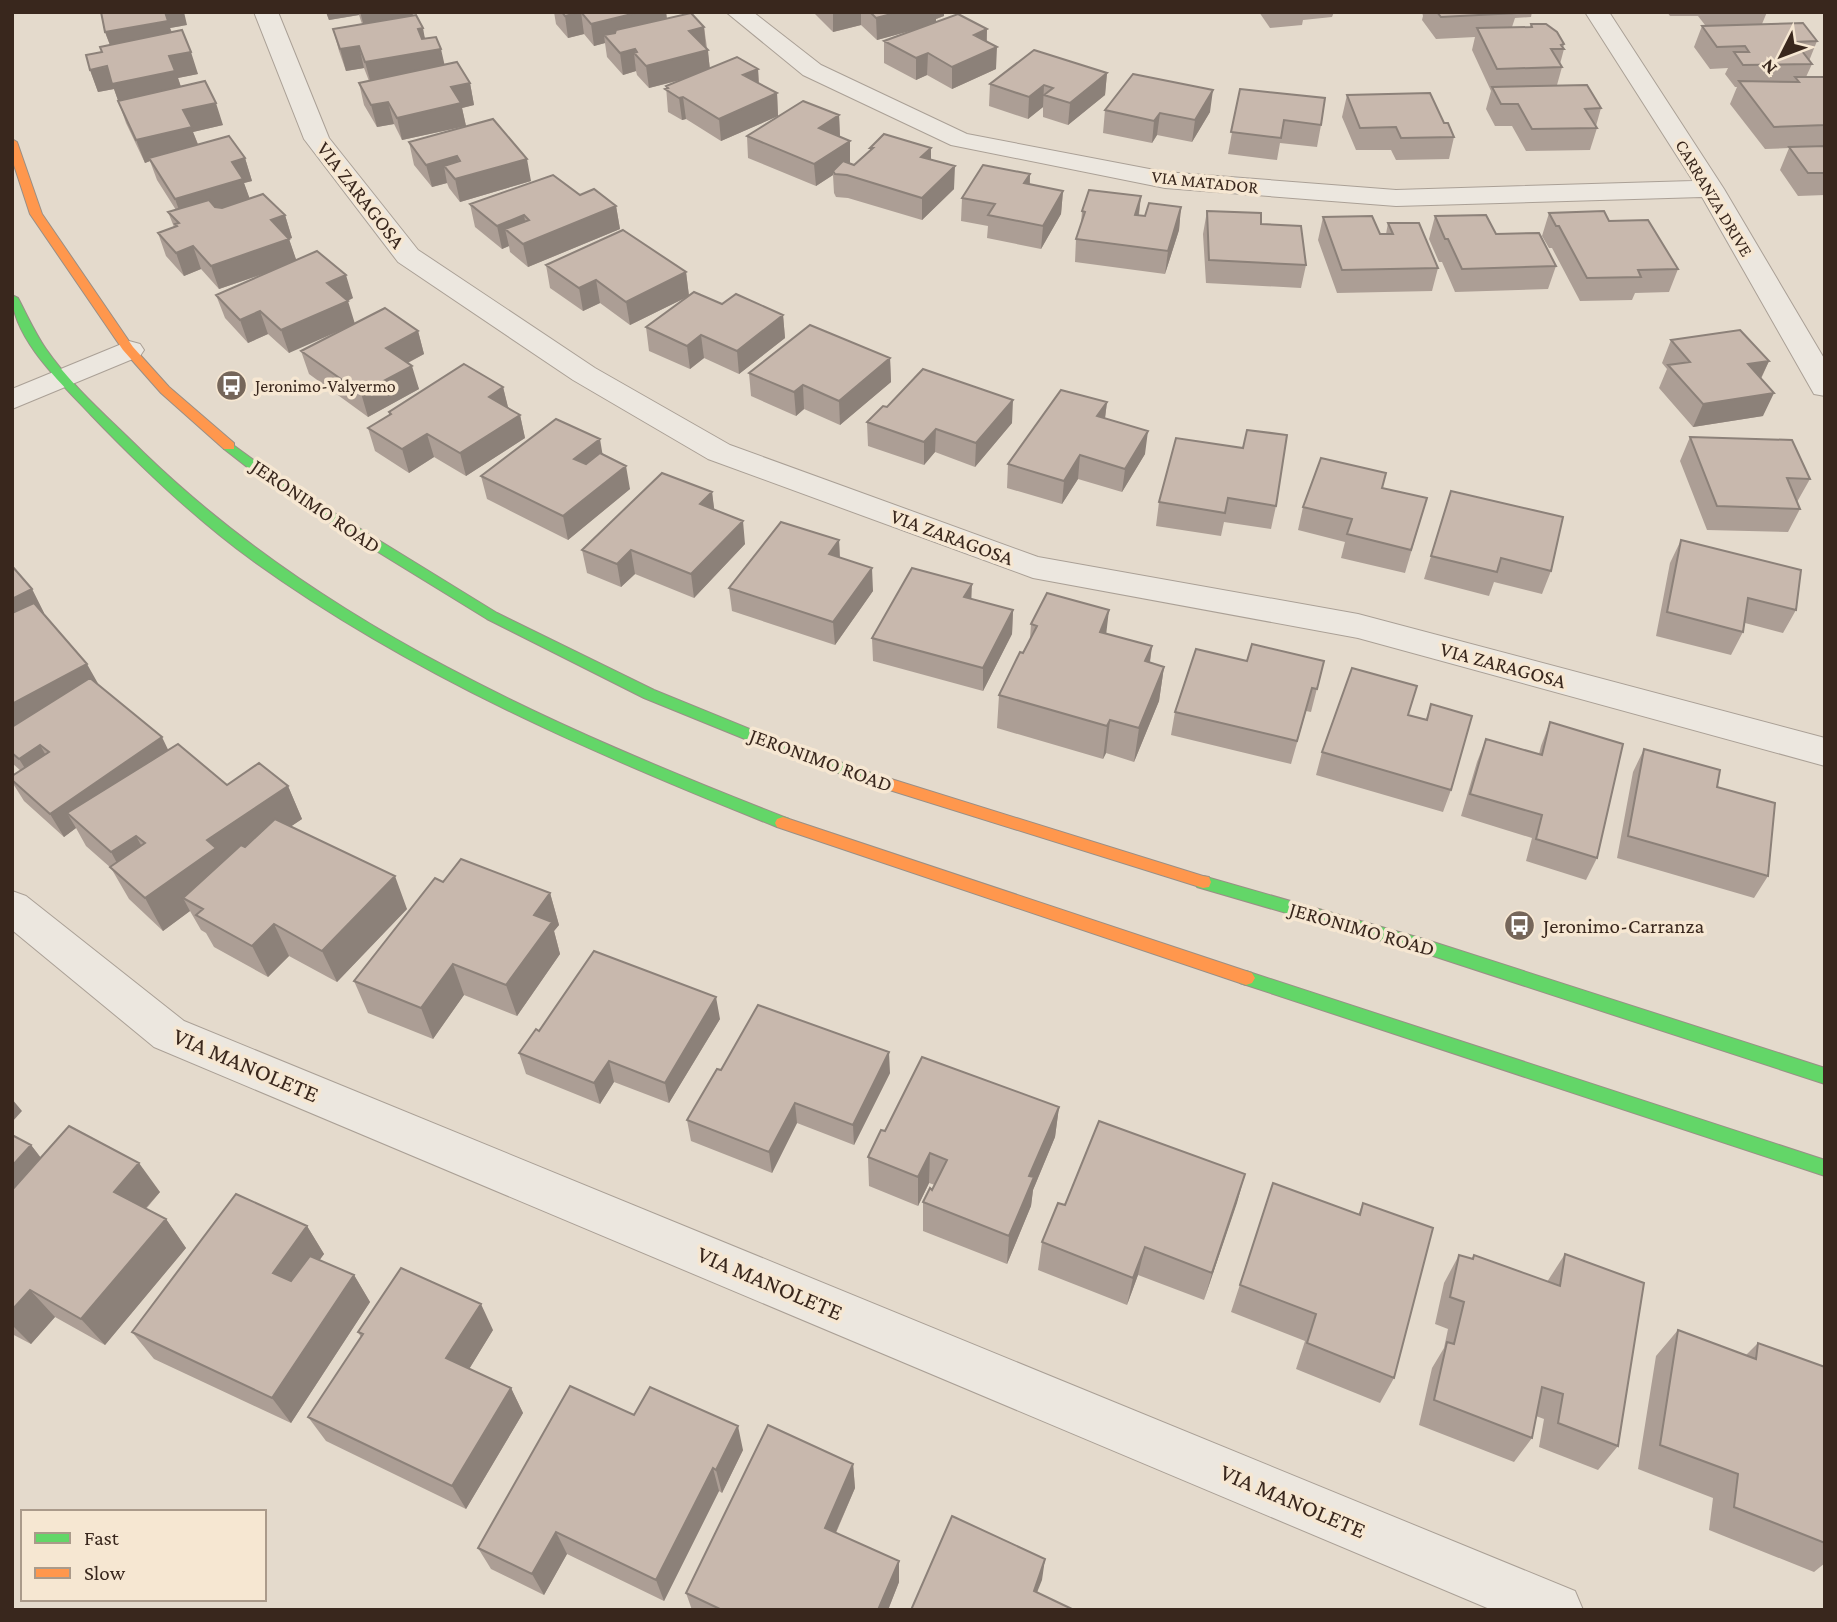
<svg xmlns="http://www.w3.org/2000/svg" width="1837" height="1622" font-family="'Crimson Pro',serif">
  <style>
    .lines { fill: none; stroke-linecap: round; stroke-linejoin: round }
    .street-casing { stroke: #aaa096; stroke-width: 2 }
    .fast-casing { stroke: #998f86; stroke-width: 2 }
    .slow-casing { stroke: #998f86; stroke-width: 2 }
    .street { fill: #ece7df; fill-rule: evenodd }
    .fast { fill: #63d668; fill-rule: evenodd }
    .slow { fill: #ff974d; fill-rule: evenodd }
    .wall { fill: #ac9e95 }
    .shaded-wall { fill: #8c8179 }
    .building { fill: #c8b8ad; stroke: #8c8179; stroke-width: 2 }
    .labels { text-anchor: middle; stroke-width: 7; stroke-linejoin: round; paint-order: stroke }
    .far-street-label { font-size: 18px; fill: #39271d; stroke: #f6e7d2 }
    .far-poi-label { font-size: 18px; fill: #39271d; stroke: #f6e7d2; text-anchor: start }
    .street-label { font-size: 21px; fill: #39271d; stroke: #f6e7d2 }
    .poi-label { font-size: 21px; fill: #39271d; stroke: #f6e7d2; text-anchor: start }
    .near-street-label { font-size: 24px; fill: #39271d; stroke: #f6e7d2 }
  </style>
  <rect width="100%" height="100%" fill="#e4dacc"/>
  <g class="lines">
    <defs>
      <path id="street" d="M254,12h24l51,126 89,112 177,118 135,77 308,112 320,57 467,124v28l-467,-128 -325,-60 -325,-119 -135,-79 -175,-118 -94,-123z
        M726,12h27l68,53 146,69 198,38 231,18 297,-9 -108,-169h24l115,177 101,171v36l-11,-2 -4,-7 -108,-190 -306,9 -231,-18 -214,-43 -148,-70z
        M129,341l11,3 4,6 -4,6 -128,53v-20z
        M12,891l14,5 158,125 1391,570 8,19h-91l-1338,-563 -142,-117z"/>
      <path id="fast" d="M12,295l6,3c9,17 17,35 28,51 27,39 65,71 98,104 181,175 413,275 645,366l2,4 -2,4h-12c-183,-73 -364,-151 -525,-267 -58,-42 -111,-93 -161,-145 -28,-30 -79,-77 -79,-120z
        M229,442l55,40 213,131 157,77 118,48 105,37 3,4 -8,6 -110,-39 -118,-48 -157,-79 -213,-131 -50,-39v-6z
        M1203,876l224,64 398,128v16l-398,-130 -230,-67 -2,-5 2,-5z
        M1246,971l579,189v16l-585,-193 -3,-5 3,-5z"/>
      <path id="slow" d="M12,139l5,3 25,72 91,133 36,40 65,56v6h-10l-63,-56 -38,-43 -93,-136 -18,-55z
        M872,773l331,103 6,1 2,5 -2,5 -6,1 -336,-105 -3,-4 3,-4z
        M783,817l463,154 6,2 3,5 -3,5 -6,2 -469,-158 -2,-4 2,-4z"/>
    </defs>
    <!-- street casing -->
    <use href="#street" class="street-casing"/>
    <!-- fast casing -->
    <use href="#fast" class="fast-casing"/>
    <!-- slow casing -->
    <use href="#slow" class="slow-casing"/>
    <!-- street -->
    <use href="#street" class="street"/>
    <!-- fast -->
    <use href="#fast" class="fast"/>
    <!-- slow -->
    <use href="#slow" class="slow"/>
  </g>
  <!-- wall -->
  <path class="wall" d="M326,12h86l13,26 19,26 26,19 4,22 -12,3 4,18 -64,14 -8,-16 -17,3 -13,-22 -5,-22 10,-2 -5,-13 -18,3 -7,-20 -6,-22 29,-5 -3,-9 -30,5z
    M554,12h112l1,7 37,8 6,41 48,1 1,14 18,10 1,23 -57,25 -35,-22 -4,1 -14,-8 -2,-26 15,-6 -32,8 -12,-13 -1,-4 -13,4 -16,-18 -2,-14 -11,3 -10,-12 -16,4 -12,-14z
    M813,12h131v4l-8,3v3l51,7v12l9,28 -44,20 -25,-14 -11,5 -32,-17v-22l29,-11 -36,10 -16,-15 -28,7z
    M1259,12h75l-2,5 -29,3 -1,5 -32,3z
    M1422,12h110l-1,5 -16,1 -3,9h18l1,-3 33,20 -1,4 1,1 -4,15 2,3 -5,18 44,23 -5,18 1,2 -7,22 -64,1 -14,-25h-17l-9,-17 5,-18 -19,-41 3,-13 -39,2 -14,-19 1,-4z
    M1667,12h100l-5,12 55,17 -8,20 3,3 -6,13h19v118l-27,1 -18,-26 9,-22 -24,1 -35,-45 7,-17h-2l-10,-13 3,-6 -18,1 -16,-22 8,-21 3,-1 -7,-9h-28z
    M187,25l-17,3 2,4 26,42 -20,4 3,9 42,38 -30,7 5,12 47,14 7,23 -8,2 5,15 36,17 7,23 -3,1 7,21 57,38 -5,3 -59,52 -21,-19 -20,9 -23,-25 -9,-23 56,-24 -53,18 -18,-20 -17,7 -18,-20 -8,-23 16,-6 -6,-15 8,-2 -19,-30 -7,-19 -5,2 -19,-40 -12,-34 -16,3 -8,-22 12,-18 8,-7 -5,-13z
    M1107,73l-2,22 -37,30 -25,-8v-10l-15,12 -39,-13 1,-22z
    M1240,89l81,36 -4,22 -37,-4 -3,17 -49,-6z
    M1347,95l97,28 10,14 -5,22 -53,1 -5,-10h-35l-14,-33z
    M1105,110l105,2 -18,30 -35,-7 -5,8 -49,-10z
    M839,115l1,22 10,4v22l4,2 16,-14v-3l61,11 23,30 -32,31 -74,-22 -12,-1 -2,-4 -1,-18 -17,11 -68,-28 -1,-22z
    M493,119l38,62 -71,21 -11,-14 -2,-5 -15,4 -18,-22 -5,-23z
    M1030,174v11l33,6 -2,23 -20,35 -54,-11 1,-12 -27,-5 1,-23z
    M1141,196l-2,19 6,1 36,-9 -2,23 -14,44 -90,-12 1,-23 5,-15 1,-13z
    M470,204l146,2 4,23 -92,38 -18,-15 -1,-6 -7,3 -27,-22z
    M1207,211l54,13 45,41 -5,23 -95,-5 -3,-49z
    M1549,213l60,8 69,48 -9,23 -34,1 -3,7 -52,1 -28,-53h-3l-7,-12z
    M1435,216l61,18 60,32 -8,23 -93,3 -13,-30h-3l-10,-23z
    M1323,217l57,17h6l2,-11 50,45 -6,23 -95,2 -19,-53z
    M546,265l140,7 3,24 -59,29 -30,-22 -17,8 -33,-23z
    M722,304l61,11 2,23 -46,36 -35,-16 -14,11 -41,-18 -3,-24z
    M418,331l6,23 -16,9 11,26 -51,28 -59,-43 -8,-23z
    M1671,340l98,21 -8,18 2,37 -70,11 -34,-39 8,-19 -5,-6z
    M890,358l1,24 -51,43 -36,-16 -8,7 -45,-20 -2,-23z
    M503,387l5,21 12,7 5,23 -59,38 -32,-19 -25,16 -34,-22 -7,-23 21,-13v-3z
    M1107,402l-2,17 40,35 -23,38 -44,-13 -16,25 -55,-16 1,-24z
    M887,407l125,16 -37,44 -40,-15 -11,13 -56,-19 -1,-24z
    M1690,437l120,42 -13,23 3,7 -12,23 -81,-2 -27,-69z
    M1176,438l100,68 -5,23 -47,-7 -3,14 -65,-10 3,-24z
    M602,455l28,34 -62,51 -81,-41 -6,-23z
    M1382,488l45,10 -22,75 -64,-15 4,-16 -47,-12 5,-23z
    M1451,491l100,80 -9,23 -48,-12 -5,14 -65,-17z
    M712,492l2,18 31,34 -51,54 -59,-24 -14,13 -34,-14 -5,-23z
    M839,540l1,17 33,34 -38,54 -103,-34 -3,-23z
    M1681,540l115,70 -13,23 -38,-10 -2,9 -12,23 -75,-19 14,-73z
    M12,566l20,23 12,24h-1l55,72 70,65 59,35 61,1 14,33 -11,7 116,83 -70,73 -48,-26 -21,21 -54,-30 -8,-14 -5,-3 -11,-19 -27,20 -34,-32 -18,-31 -25,-22 -10,-18 -12,9 -40,-36 -12,-19v-6l9,-5 -9,-8z
    M1013,610l-1,24 -29,57 -110,-30 -1,-23z
    M1031,624l75,10 46,12 -2,17 14,4 -5,34 -25,61 -28,-9 -3,6 -106,-31 2,-33 31,-56z
    M1324,661l-13,51 -5,-1 -15,53 -120,-29 4,-23z
    M1431,704l20,86 -8,22 -127,-37 6,-23 86,-37 18,4z
    M1550,722l47,136 -11,22 -60,-19 6,-23 -71,-22 16,-54 9,-23 53,15 2,-8z
    M1644,749l73,38 51,89 -14,22 -137,-40 16,-86z
    M443,882l107,11 9,32 -5,6 6,23 -43,62 -53,-21 -31,44 -65,-26 -14,-32z
    M720,1019l-51,84 -55,-21 -14,22 -74,-30 -7,-21 20,-22z
    M721,1070l169,3 -36,72 -57,-22 -25,50 -81,-32 -4,-21z
    M1059,1107l-4,30 -22,53 -2,16 -24,58 -84,-33v-29l12,-17 -6,-2 -11,23 -49,-20 -1,-29 17,-26z
    M12,1135l19,10 10,13 119,34 -14,17 20,10 20,29 -81,97 -50,-28 -24,27 -19,-10z
    M1245,1174l-41,126 -66,-25 -11,30 -89,-35 4,-28 23,-37z
    M1273,1183l85,32 5,-12 31,175 -14,25 -84,-34 9,-28 -74,-29z
    M307,1226l17,28 -5,6 35,15 16,27 -79,121 -137,-64 -22,-27z
    M1565,1254l53,192 -20,24 -59,-23 5,-28 -8,-3 -4,22 -18,24 -95,-37 13,-57 12,-20 4,-19 -13,-5 9,-41 15,-28 13,4 2,-4 73,27z
    M493,1330l-24,39 42,19 12,25 -57,96 -140,-68 -18,-24 53,-80 -3,-5z
    M1678,1330l68,25 12,-12 67,24v196l-11,9 -105,-42 4,-32 -75,-29 18,-113z
    M634,1415l109,35 -21,43 -3,-2 -55,110 -97,-47 -23,41 -53,-26 -13,-21z
    M853,1464l2,24 -19,45 63,28v21l-11,28h-196l-6,-17z"/>
  <!-- shaded-wall -->
  <path class="shaded-wall" d="M165,12h19l3,13 -17,3 5,15 -62,10 -8,-21z
    M326,12h32l1,3 -30,5z
    M360,12h52l2,10 -49,8z
    M581,12l3,22 -16,4 -3,-22z
    M640,12h26l2,16 -64,7 1,8 -11,3 -3,-22z
    M833,12h28v13l-28,7z
    M899,12h45v4l-8,3v5l-59,16 -1,-22z
    M704,27l2,22 -17,-18z
    M423,28l4,22 -9,-21z
    M987,29l-1,22 -12,-16z
    M359,46l5,22 -18,3 -6,-22z
    M997,47l-1,22 -44,20v-22z
    M441,49l5,22 -75,13 -6,-22z
    M635,49v5l-1,-1 2,18 -13,4 -3,-22z
    M708,50l2,22 -61,16 -3,-22z
    M191,52l7,22 -20,4 5,15 -63,13 -6,-17 -16,3 -8,-22z
    M928,53l-1,22 -11,5v-22z
    M758,69l1,22 -16,-16z
    M1107,73l-2,22 -37,30 2,-22z
    M470,83l4,22 -12,3 4,18 -64,14 -5,-22 54,-31z
    M1044,85l-1,22 -15,12 1,-22z
    M1213,90l-3,22 -18,30 3,-22z
    M777,93l1,23 -57,25 -2,-22z
    M683,97l3,22 -4,1 -3,-22z
    M388,102l6,22 -17,3 -6,-22z
    M216,103l7,22 -30,7 7,18 -51,8 1,3 -5,2 -9,-23 47,-30z
    M1160,113l-3,22 -5,8 2,-22z
    M839,115l1,22 -21,-9z
    M850,141v22l-17,8v4l-17,11 -2,-22z
    M931,148v22l-10,-13z
    M457,156l5,21 65,-18 4,22 -71,21 -5,-23 -11,-13 3,17 -15,4 -6,-22z
    M245,158l7,23 -8,2 7,19 -68,19 -8,-22 57,-37z
    M955,166l-1,23 -32,31v-22z
    M1030,174l-1,23 -5,-14z
    M1063,191l-2,23 -20,35 2,-23z
    M1141,196l-3,23 -3,-4z
    M616,206l4,23 -92,38 -5,-23z
    M1181,207l-2,23 -14,44 3,-23z
    M285,215l7,23 -12,4 9,-3 8,23 -78,27 -8,-23 60,-46z
    M524,215l4,23 -23,-9 4,17 -7,3 -5,-23z
    M193,246l8,23 -17,7 -8,-23z
    M686,272l3,24 -59,29 -4,-23z
    M346,275l7,23 -19,9 -7,-24z
    M596,280l4,23 -17,8 -4,-23z
    M348,301l7,23 -66,29 -8,-23z
    M260,311l8,23 -20,9 -8,-23z
    M783,315l2,23 -46,36 -2,-23z
    M418,331l6,23 -32,17 -6,-23z
    M701,335l3,23 -14,11 -3,-23z
    M890,358l1,24 -51,43 -1,-24z
    M1769,361l-11,23 -10,-20z
    M412,366l7,23 -51,28 -7,-24z
    M803,385l1,24 -8,7 -2,-24z
    M503,387l6,24 -20,-14z
    M1774,393l-11,23 -70,11 10,-23z
    M1013,400l-1,23 -37,44 1,-24z
    M1107,402l-3,23 -7,-9z
    M520,415l5,23 -59,38 -6,-23z
    M936,429l-1,23 -11,13v-23z
    M1148,431l-3,23 -23,38 3,-23z
    M427,434l7,23 -25,16 -7,-24z
    M600,439l4,24 -25,19 -5,-23z
    M1080,455l-2,24 -16,25 2,-23z
    M626,466l4,23 -62,51 -5,-24z
    M712,492l3,23 -15,-11z
    M743,521l2,23 -51,54 -3,-24z
    M839,540l1,24 -11,-10z
    M631,550l4,24 -14,13 -4,-23z
    M872,568l1,23 -38,54 -2,-23z
    M972,584l-1,23 -7,-10z
    M32,589l12,24 -32,15v-29z
    M1013,610l-1,24 -29,57v-23z
    M1109,610l-4,34 -5,-12z
    M1152,646l-5,34 -2,-19z
    M87,664l13,23 -88,47v-30z
    M1164,667l-5,34 -25,61 5,-34z
    M1110,720l-4,33 -3,6 4,-33z
    M162,737l11,23 -106,53 9,15 -12,9 -14,-23z
    M40,745l13,23 -20,13 -14,-22z
    M288,786l14,33 -75,51 -44,28 7,13 -27,20 -18,-33 62,-58z
    M136,836l18,32 -25,17 -18,-33z
    M395,876l12,33 -70,73 -15,-31z
    M550,893l9,32 -5,6 6,23 -43,62 -11,-31 28,-70z
    M274,924l15,32 -21,21 -16,-31z
    M453,964l11,31 -31,44 -12,-31z
    M716,997l4,22 -51,84 -4,-20z
    M889,1052l1,21 -36,72 -1,-20z
    M609,1061l5,21 -14,22 -6,-21z
    M12,1099l10,12 -10,11z
    M795,1103l2,20 -25,50 -3,-21z
    M1059,1107l-4,30 -22,53 -2,16 -24,58 2,-28 20,-60z
    M31,1145l16,21 -35,38v-38z
    M930,1153l-1,30 -11,23v-29z
    M139,1163l21,29 -25,28 -21,-28z
    M1245,1174l-8,29 -33,97 8,-27z
    M166,1219l20,29 -81,97 -24,-26z
    M307,1226l17,28 -33,46 -18,-27z
    M1145,1247l-7,28 -11,30 6,-27z
    M354,1275l16,27 -79,121 -19,-25z
    M30,1290l25,27 -24,27 -19,-19v-15z
    M481,1304l12,26 -33,54 -14,-26z
    M511,1388l12,25 -57,96 -14,-23z
    M738,1426l5,24 -21,43 -6,-23z
    M853,1464l2,24 -27,62 -3,-22z
    M713,1468l6,23 -55,110 -8,-21z
    M556,1532l11,22 -23,41 -12,-21z
    M1045,1559l-3,21 -12,30 4,-19z
    M899,1561v21l-11,28h-10z"/>
  <!-- building -->
  <path class="building" d="M101,12h64l3,9 -63,11z
    M562,12h78l-49,12 -10,-12 -16,4z
    M870,12h29l-23,6z
    M1437,12h79v1l-75,4z
    M691,13l13,14 -15,4 19,19 -62,16 -12,-13 3,-1 -2,-3 -15,4 -16,-18 11,-2 1,-3z
    M958,14l29,15 -13,6 23,12 -45,20 -24,-14 -12,5 -32,-17z
    M416,15l7,13 -5,1 4,10 14,-2 5,12 -76,13 -6,-16 -19,3 -7,-20z
    M1803,23l14,18 -22,1 17,22 -69,1 -9,-13h15l-4,-6 -28,1 -15,-21z
    M1531,24h15l11,8 7,12 -3,1 3,4h-13l11,18 -65,2 -20,-41 55,-1z
    M182,30l9,22 -22,4 6,15 -63,13 -5,-18 -17,4 -4,-15 16,-3 -2,-5z
    M1034,50l73,23 -37,30 -26,-8 9,-7 -9,-3 -15,12 -39,-13z
    M737,57l21,12 -15,6 34,18 -58,26 -36,-22 -4,1 -14,-9 3,-1 -2,-2z
    M457,62l13,21 -19,4 10,16 -64,15 -9,-16 -17,3 -12,-22z
    M1133,74l80,16 -18,30 -35,-7 -6,8 -49,-11z
    M1795,77h30v48l-51,2 -35,-46 60,1z
    M205,81l11,22 -33,7 9,17 -56,13 -18,-39z
    M1587,85l14,23 -16,1 12,19 -65,1 -14,-25h-17l-9,-17z
    M1240,89l85,9 -4,27 -37,-5 -3,18 -50,-6z
    M1430,93l14,30h4l6,14 -53,1 -5,-11 -36,1 -13,-33z
    M803,101l36,14 -20,13 31,13 -36,23 -67,-28z
    M493,119l34,40 -72,20 -11,-13 16,-5 -3,-5 -31,9 -17,-23z
    M884,134l47,14 -10,9 34,9 -33,32 -75,-23 -12,-1 -2,-3 10,-10 11,4 19,-17h-3z
    M229,136l16,22 -13,4 11,17 -68,20 -26,-41z
    M1825,146v27h-17l-19,-26z
    M983,165l47,9 -6,9 39,8 -20,35 -55,-11 7,-11 -33,-6z
    M553,175l27,20 14,-6 22,17 -93,38 -18,-15 24,-9 -5,-5 -27,11 -27,-22z
    M1089,190l52,6 -6,19 10,1 4,-13 32,4 -13,44 -92,-12 9,-27 -3,-1z
    M263,194l22,21 -14,5 18,19 -78,27 -18,-20 -17,7 -18,-20 19,-7 -2,-2 4,-1 -11,-11 41,-12 6,7 7,1z
    M1207,211l54,2v11l40,2 5,39 -97,-5z
    M1604,211l5,10 39,-1 30,49 -40,1 3,7 -54,1 -28,-52h-3l-7,-13z
    M1486,215l10,19 43,-1 17,33 -94,3 -14,-30h-3l-10,-23z
    M1372,216l8,18h13l-5,-11h31l19,45 -96,2 -19,-53z
    M623,230l63,42 -60,30 -30,-22 -17,8 -33,-23z
    M317,251l29,24 -19,8 21,18 -67,29 -21,-19 -20,9 -24,-25z
    M694,292l28,12 14,-10 47,21 -46,36 -36,-16 -14,11 -41,-19z
    M385,308l33,23 -32,17 26,18 -51,27 -60,-42z
    M810,325l80,33 -51,43 -36,-16 -9,7 -45,-19z
    M1740,330l29,31 -21,3 26,29 -71,11 -35,-39 22,-3 -19,-22z
    M464,364l39,23 -14,10 31,18 -60,38 -33,-19 -25,15 -34,-21 23,-14 -2,-2z
    M923,369l90,31 -37,43 -40,-14 -12,13 -57,-20 16,-16 4,1z
    M1061,390l46,12 -10,14 51,15 -23,38 -45,-14 -16,26 -56,-17z
    M556,419l44,20 -26,20 12,5 14,-11 26,13 -63,50 -82,-40z
    M1247,430l40,5 -11,71 -48,-8 -3,15 -66,-11 17,-64 67,10z
    M1690,437l102,3 18,39 -23,-1 13,31 -83,-3z
    M1321,458l65,15 -4,15 45,10 -16,52 -64,-16 5,-15 -49,-12z
    M662,473l50,19 -12,12 43,17 -52,53 -60,-24 -14,14 -35,-14z
    M1451,491l112,26 -12,54 -50,-13 -4,14 -66,-16z
    M781,522l58,18 -10,14 43,14 -39,54 -104,-34z
    M1681,540l120,30 -5,40 -48,-12 -5,34 -76,-20z
    M12,566l20,23 -20,10z
    M912,568l60,16 -8,13 49,13 -30,58 -111,-30z
    M1047,593l62,17 -9,22 52,14 -7,15 19,6 -25,61 -29,-8 -3,6 -108,-31 21,-43 3,1 14,-27 -6,-2z
    M34,603l53,61 -75,40v-91z
    M1252,644l72,17 -7,28 -5,-1 -15,53 -122,-29 21,-63 51,12z
    M1352,668l65,18 -9,29 19,5 4,-16 41,12 -21,74 -129,-38z
    M90,678l72,59 -112,77 -38,-34v-4l37,-24 -9,-7 -21,14 -7,-6v-26z
    M1550,722l73,22 -26,114 -61,-19 6,-24 -72,-21 16,-55 56,16z
    M178,744l49,41 32,-22 29,23 -81,54 9,8 -71,50 -35,-31 35,-24 -9,-7 -25,16 -44,-39z
    M1644,749l76,21 -3,17 58,16 -7,73 -140,-40z
    M275,819l120,57 -73,75 -48,-27 -22,22 -56,-31 7,-6 -20,-11 58,-53 4,2z
    M461,859l89,34 -16,22 18,7 -46,63 -53,-21 -32,44 -67,-27 81,-103 8,4z
    M594,951l122,46 -51,86 -56,-22 -15,22 -75,-30 17,-24 3,2z
    M758,1005l131,47 -36,73 -58,-22 -26,49 -82,-32 30,-51 4,1z
    M922,1057l137,50 -30,69 5,1 -25,59 -86,-34 7,-14 2,2 15,-30 -17,-7 -12,24 -50,-20 13,-27 4,1z
    M1099,1121l146,53 -33,99 -67,-26 -12,31 -91,-36 16,-39 7,2z
    M69,1126l70,37 -25,29 52,27 -85,100 -51,-29 -18,20v-120z
    M12,1135l19,10 -19,21z
    M1273,1183l87,32 3,-12 70,25 -39,150 -87,-35 9,-29 -76,-29z
    M236,1194l71,32 -34,47 18,8 19,-25 44,19 -82,123 -140,-66z
    M1565,1254l79,29 -26,163 -60,-23 5,-29 -21,-7 -10,51 -98,-38 13,-58 7,2 10,-42 -14,-5 9,-42 14,4 1,-4 86,31z
    M401,1268l80,36 -35,54 65,30 -59,98 -144,-69 55,-83 -5,-2z
    M1678,1330l78,29 2,-16 67,24v176l-91,-36 4,-33 -78,-29z
    M570,1386l64,29 16,-28 88,39 -22,44 -3,-2 -57,112 -100,-48 -24,42 -54,-26z
    M768,1425l85,39 -28,64 74,33 -21,49h-156l-36,-17z
    M952,1516l93,43 -11,32 40,19h-163z"/>
  <!-- icons -->
  <defs>
    <symbol id="bus-disc" viewBox="-11 -11 22 22"><circle r="9.5" fill="#75665a" stroke="#f6e7d2"/><path d="M-5-6H5V4H4V6H2V4H-2V6H-4V4H-5ZM-3.5-4V0h7V-4ZM-3.5 1.2v1.5H-2V1.2ZM2 1.2v1.5H3.5V1.2Z" fill="#fff"/></symbol>
  </defs>
  <g fill-rule="evenodd">
    <use href="#bus-disc" x="214" y="368" width="35" height="35"/>
    <use href="#bus-disc" x="1502" y="908" width="35" height="35"/>
  </g>
  <g class="labels">
    <!-- far-street labels -->
    <g class="far-street-label">
      <text transform="translate(1205 182) rotate(6)" y="6">VIA MATADOR</text>
      <text transform="translate(1714 198) rotate(59)" y="6">CARRANZA DRIVE</text>
    </g>
    <!-- far-poi labels -->
    <g class="far-poi-label">
      <text x="255" y="392">Jeronimo-Valyermo</text>
    </g>
    <!-- street labels -->
    <g class="street-label">
      <text transform="translate(361 195) rotate(52)" y="7">VIA ZARAGOSA</text>
      <text transform="translate(316 506) rotate(34)" y="7">JERONIMO ROAD</text>
      <text transform="translate(952 537) rotate(20)" y="7">VIA ZARAGOSA</text>
      <text transform="translate(1503 665) rotate(15)" y="7">VIA ZARAGOSA</text>
      <text transform="translate(821 760) rotate(20)" y="7">JERONIMO ROAD</text>
      <text transform="translate(1362 929) rotate(16)" y="7">JERONIMO ROAD</text>
    </g>
    <!-- poi labels -->
    <g class="poi-label">
      <text x="1543" y="933">Jeronimo-Carranza</text>
    </g>
    <!-- near-street labels -->
    <g class="near-street-label">
      <text transform="translate(246 1065) rotate(23)" y="8">VIA MANOLETE</text>
      <text transform="translate(770 1283) rotate(23)" y="8">VIA MANOLETE</text>
      <text transform="translate(1293 1501) rotate(23)" y="8">VIA MANOLETE</text>
    </g>
  </g>
  <!-- border -->
  <rect width="1837" height="1622" fill="none" stroke="#39271d" stroke-width="28"/>
  <!-- legend -->
  <rect x="21" y="1510" width="245" height="91" fill="#f6e7d2" stroke="#aa9a8a" stroke-width="2"/>
  <rect x="35" y="1533" width="35" height="10" fill="#63d668" stroke="#aa9a8a" stroke-width="2"/>
  <text x="84" y="1545" font-size="21" fill="#39271d">Fast</text>
  <rect x="35" y="1568" width="35" height="10" fill="#ff974d" stroke="#aa9a8a" stroke-width="2"/>
  <text x="84" y="1580" font-size="21" fill="#39271d">Slow</text>
  <!-- north arrow -->
  <g transform="translate(1781 56) rotate(228)" stroke="#f6e7d2" stroke-width="5" paint-order="stroke">
  <path d="M0-5L12 26L0 18L-12 26Z" fill="#39271d"/>
  <text y="-10" font-size="19" font-weight="bold" text-anchor="middle" fill="#39271d">N</text>
  </g>
</svg>
